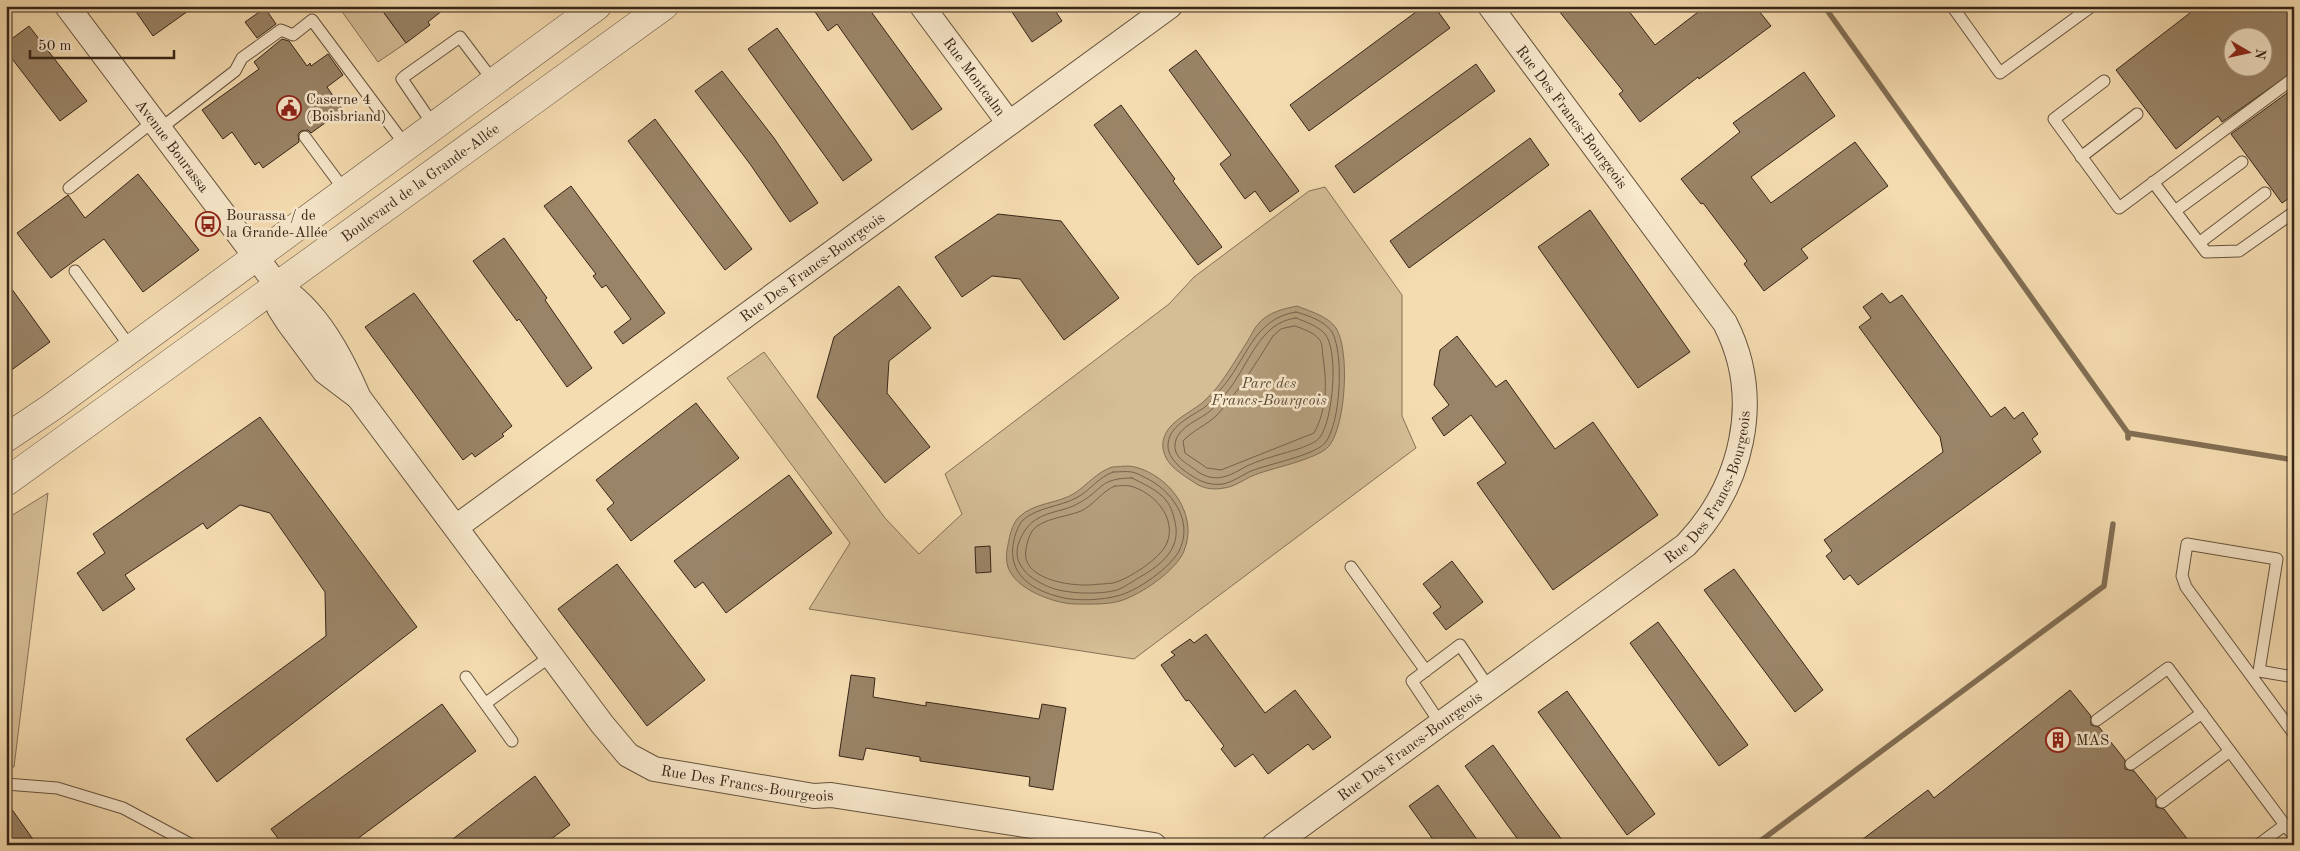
<svg xmlns="http://www.w3.org/2000/svg" width="2300" height="851" font-family="'Old Standard TT',serif">
  <style>
    .green { fill: #d5bd96; stroke: #867157 }
    .water { fill: #b49e7c; stroke: #826e54 }
    .lines { fill: none; stroke-linecap: round; stroke-linejoin: round }
    .shore { stroke: #76624a; stroke-width: 1 }
    .stream { stroke: #826e54; stroke-width: 5.5 }
    .building { fill: #9a8467; stroke: #372518; fill-rule: evenodd }
    .service-casing { stroke: #66533e; stroke-width: 13 }
    .minor-casing { stroke: #66533e; stroke-width: 26 }
    .tertiary-casing { stroke: #66533e; stroke-width: 29 }
    .service { stroke: #f8e8cc; stroke-width: 11 }
    .minor { stroke: #f8e8cc; stroke-width: 24 }
    .tertiary { stroke: #f8e8cc; stroke-width: 28 }
    .labels { text-anchor: middle; stroke-width: 5; stroke-linejoin: round; paint-order: stroke }
    .street-label { font-size: 15px; fill: #372518; stroke: #f8e8cc }
    .poi-label { font-size: 15px; fill: #372518; stroke: #f8e8cc; text-anchor: start }
    .park-label { font-size: 15px; font-style: italic; fill: #5e4b38; stroke: #f8e8cc }
  </style>
  <rect width="100%" height="100%" fill="#f5dcb0"/>
  <filter id="stains"><feTurbulence type="fractalNoise" baseFrequency=".004" numOctaves="4"/><feColorMatrix values="0 0 0 0 .2 0 0 0 0 .09 0 0 0 0 .02 0 0 0 .5 -.17"/></filter>
  <radialGradient id="worn" r=".72"><stop offset=".6" stop-color="#630" stop-opacity="0"/><stop offset="1" stop-color="#630" stop-opacity=".3"/></radialGradient>
  <!-- green -->
  <path class="green" d="M338,6h41l27,37 -28,19z
    M1325,187l77,108v121l14,32 -282,211 -325,-50 41,-66 -123,-165 37,-26 121,166 34,36 43,-40 -17,-40 224,-170 25,-27 115,-86z
    M48,493l-34,274 -8,1v-249z"/>
  <!-- water -->
  <path class="water" d="M1297,306c12,5 31,10 39,22 14,22 10,97 -7,118 -12,14 -59,22 -77,30 -9,4 -18,11 -28,12 -10,2 -20,1 -29,-5 -13,-9 -29,-17 -32,-34 -3,-24 24,-34 39,-46 19,-16 32,-41 45,-61 4,-6 7,-14 12,-19 10,-11 24,-14 38,-17z
    M1112,467c7,0 16,-2 23,0 35,9 64,48 49,84 -8,20 -44,44 -64,50 -14,4 -32,3 -46,3 -21,-1 -59,-15 -66,-37 -3,-9 -1,-18 1,-27 1,-7 5,-19 10,-23 16,-15 39,-13 56,-24 13,-9 21,-20 37,-26z"/>
  <g class="lines">
    <!-- shore -->
    <path class="shore" d="M1296,312c11,3 29,9 36,20 12,21 9,91 -7,111 -12,13 -57,21 -74,28 -9,4 -18,11 -28,13 -8,1 -15,0 -22,-3 -12,-6 -32,-19 -33,-34 -1,-21 23,-30 37,-40 5,-4 10,-11 15,-17 27,-29 32,-71 76,-78z
      M1296,318c10,4 22,8 29,16 14,17 8,86 -5,103 -4,6 -13,8 -19,11 -18,6 -37,10 -54,18 -8,4 -15,9 -24,11 -9,2 -17,0 -25,-5 -9,-8 -24,-13 -23,-27 1,-17 22,-24 34,-33 6,-5 12,-13 18,-20 21,-25 32,-70 69,-74z
      M1295,326c8,3 18,6 24,13 4,4 3,13 4,18 4,27 4,52 -9,76l-93,37 -14,-2 -22,-15 -2,-12c10,-11 24,-16 34,-26 22,-24 39,-52 56,-79l8,-7z
      M1113,472c6,0 13,-1 19,0 5,1 10,4 14,6 26,13 47,42 34,71 -8,18 -44,43 -63,47 -15,4 -38,5 -53,2 -31,-7 -58,-23 -50,-58 1,-6 5,-16 9,-20 15,-13 36,-13 53,-22 14,-7 21,-20 37,-26z
      M1132,478c10,5 21,10 29,17 7,6 11,14 13,23 9,29 -11,46 -34,59 -7,4 -15,10 -23,13 -17,5 -52,4 -68,-3 -11,-5 -23,-11 -29,-23 -9,-14 4,-38 17,-45 12,-8 29,-8 42,-16 24,-13 20,-25 53,-25z
      M1115,486c5,0 11,-1 15,0 24,6 47,32 37,57 -6,15 -38,36 -54,40 -7,1 -16,1 -23,2 -21,1 -70,-6 -64,-36 1,-6 3,-13 6,-18 10,-13 35,-14 49,-20 13,-6 21,-20 34,-25z"/>
    <!-- stream -->
    <path class="stream" d="M1824,6l304,427v5
      M2128,433l166,27
      M1755,845l349,-259 9,-62"/>
  </g>
  <!-- building -->
  <path class="building" d="M132,6h63l-42,30z
    M379,6h69l-20,16 2,3 -24,18z
    M811,6h56l75,103 -30,21 -75,-106 -9,7z
    M1008,6h44l10,15 -30,21z
    M1424,6h10l16,22 -141,103 -19,-26z
    M1555,6h70l30,39 51,-39h49l16,20 -72,53 -1,-2 -58,45 -21,-28 4,-3z
    M2199,6h95v65l-72,51 -4,-6 -42,33 -60,-79zM2232,38h30v30h-30z
    M265,8l11,16 -19,14 -12,-16z
    M29,26l58,75 -27,20 -54,-70v-8z
    M777,28l95,132 -29,21 -95,-132z
    M282,39l7,2 18,25 3,-3 1,3 17,-12 15,21 -16,12 16,23 -32,23 -3,-3 -7,1 -3,3 1,8 -36,26 -4,-6 -4,3 -23,-33 -9,7 -21,-29 57,-41 -5,-7z
    M1196,50l103,141 -29,21 -15,-21 -10,8 -25,-35 11,-9 -62,-85z
    M1476,64l19,27 -141,102 -19,-27z
    M722,71l52,67 44,65 -28,19 -40,-58 -55,-73z
    M1804,72l31,44 -84,61 20,26 84,-61 33,44 -87,63 7,9 -44,33 -20,-27 3,-3 -44,-58 -2,1 -20,-25 59,-47 -7,-9z
    M2294,88v107l-12,8 -51,-69z
    M1121,105l54,74 -2,2 49,66 -24,18 -104,-140z
    M655,119l97,130 -27,21 -97,-129z
    M1530,138l19,27 -140,103 -19,-27z
    M138,174l61,76 -56,42 -39,-53 -53,39 -34,-45 51,-38 17,23z
    M571,186l94,127 -42,31 -9,-12 17,-13 -25,-34 -4,3 -9,-12 3,-2 -52,-68z
    M1590,210l100,142 -52,36 -100,-141z
    M998,214l63,7 58,77 -55,42 -44,-61 -28,-3 -30,21 -27,-40z
    M504,238l43,60 -2,2 47,68 -25,19 -48,-68 -2,2 -44,-60z
    M6,281l44,61 -44,32z
    M899,286l32,42 -42,33 -2,32 43,54 -45,36 -68,-86 17,-60z
    M414,293l98,133 -10,8 2,2 -29,21 -3,-4 -9,7 -98,-133z
    M1882,293l8,10 12,-8 89,122 14,-10 9,12 9,-7 15,22 -6,5 9,13 -183,133 -8,-10 -6,5 -18,-24 6,-5 -8,-11 119,-88 -3,-15 -81,-110 12,-9 -8,-11z
    M1457,336l39,51 10,-7 49,69 38,-27 65,93 -105,75 -76,-107 29,-20 -35,-48 -27,21 -12,-18 17,-13 -15,-20 6,-35z
    M696,403l43,55 -108,83 -24,-32 7,-6 -18,-23z
    M260,417l157,210 -200,155 -31,-43 140,-103 -1,-44 -55,-79 -30,-8 -33,24 -4,-6 -78,52 10,14 -32,22 -26,-38 28,-20 -12,-19z
    M789,475l43,58 -106,80 -23,-31 -8,6 -21,-27z
    M990,546l1,26 -15,1 -1,-26z
    M1452,561l31,41 -37,28 -13,-17 8,-6 -18,-23z
    M617,564l88,116 -58,46 -89,-117z
    M1734,569l89,121 -28,22 -91,-122z
    M1658,622l90,123 -29,21 -89,-123z
    M1206,634l59,79 30,-23 36,47 -18,13 -5,-6 -40,30 -15,-20 -18,13 -14,-18 3,-3 -35,-46 -3,1 -25,-36 14,-10 -4,-3 19,-13 4,4z
    M851,675l24,3 -2,19 53,9v-4l113,17 3,-15 24,4 -13,82 -24,-4 1,-9 -110,-16v-4l-54,-9 -3,12 -24,-4z
    M2070,690l21,26v9l8,2 26,33v9l9,2 22,27v9l8,2 28,36h-337l73,-55 6,8z
    M1567,691l88,123 -28,21 -89,-123z
    M442,704l34,47 -127,94h-66l-12,-16z
    M1493,745l45,63 28,37h-44l-14,-19 -43,-60z
    M535,776l35,49 -27,20h-98z
    M1438,785l43,60h-44l-28,-39z
    M6,801l31,44h-31z"/>
  <g class="lines">
    <defs>
      <path id="service" d="M1952,6l48,67 92,-67
        M2104,81l-50,38 65,89 175,-130
        M434,126l-32,-47 3,-3 55,-39 34,45
        M161,128l74,-57 7,-13 39,-28 12,5 19,-15 94,126
        M305,137l40,54
        M2081,157l56,-43
        M2153,182l53,70 33,-1 55,-39
        M69,188l86,-68
        M2175,211l67,-49
        M2199,243l66,-50
        M75,271l56,77
        M1351,567l75,104
        M466,677l46,64
        M2294,677l-35,-6 18,-112 -90,-15 -5,32 4,11 108,147
        M486,703l65,-47
        M2097,720l71,-52 117,157
        M1440,723l-28,-42 48,-36 29,43
        M2131,764l71,-51
        M6,784l51,4 66,20 69,37
        M2162,802l68,-51
        M2258,845l27,-20 9,11"/>
      <g id="minor">
        <path id="s1" d="M67,6l210,279c40,25 64,71 82,113l243,326 26,31 26,14 160,27 17,-1 323,50"/>
        <path id="s2" d="M922,6l87,117"/>
        <path d="M277,285l2,23 9,14 37,50 33,25"/>
        <path id="s3" d="M456,527l714,-521"/>
        <path id="s4" d="M1274,845l412,-300c56,-59 78,-146 39,-222l-235,-317"/>
      </g>
      <g id="tertiary">
        <path d="M6,438l46,-31 545,-401"/>
        <path id="s5" d="M6,482l658,-476"/>
      </g>
    </defs>
    <!-- service casing -->
    <use href="#service" class="service-casing"/>
    <!-- minor casing -->
    <use href="#minor" class="minor-casing"/>
    <!-- tertiary casing -->
    <use href="#tertiary" class="tertiary-casing"/>
    <!-- service -->
    <use href="#service" class="service"/>
    <!-- minor -->
    <use href="#minor" class="minor"/>
    <!-- tertiary -->
    <use href="#tertiary" class="tertiary"/>
  </g>
  <!-- icons -->
  <defs>
    <symbol id="civic-ring" viewBox="-11 -11 22 22"><circle r="9.5" fill="#f8e8cc" stroke="#8f2418" stroke-width="1.5"/><path d="M-.6-6.5H3V-4.5H.6V-3L4-1V1h2V6H-6V1h2V-1L-.6-3ZM-1.2 2.5V6h2.4V2.5Z" fill="#8f2418"/></symbol>
    <symbol id="bus-ring" viewBox="-11 -11 22 22"><circle r="9.5" fill="#f8e8cc" stroke="#8f2418" stroke-width="1.5"/><path d="M-5-6H5V4H4V6H2V4H-2V6H-4V4H-5ZM-3.5-4V0h7V-4ZM-3.5 1.2v1.5H-2V1.2ZM2 1.2v1.5H3.5V1.2Z" fill="#8f2418"/></symbol>
    <symbol id="building-ring" viewBox="-11 -11 22 22"><circle r="9.5" fill="#f8e8cc" stroke="#8f2418" stroke-width="1.5"/><path d="M-4-6H4V6H1V3H-1V6H-4ZM-2.5-4.3h1.7v1.8h-1.7ZM.8-4.3h1.7v1.8H.8ZM-2.5-1h1.7V.8h-1.7ZM.8-1h1.7V.8H.8Z" fill="#8f2418"/></symbol>
  </defs>
  <g fill-rule="evenodd">
    <use href="#civic-ring" x="275" y="94" width="28" height="28"/>
    <use href="#bus-ring" x="194" y="210" width="28" height="28"/>
    <use href="#building-ring" x="2044" y="726" width="28" height="28"/>
  </g>
  <g class="labels">
    <!-- street labels -->
    <g class="street-label">
      <text dy="5" stroke="none"><textPath href="#s2" startOffset="88">Rue Montcalm</textPath></text>
      <text transform="translate(1572 117) rotate(53)" y="5">Rue Des Francs-Bourgeois</text>
      <text dy="5" stroke="none"><textPath href="#s1" startOffset="175">Avenue Bourassa</textPath></text>
      <text dy="5" stroke="none"><textPath href="#s5" startOffset="511">Boulevard de la Grande-Allée</textPath></text>
      <text dy="5" stroke="none"><textPath href="#s3" startOffset="441">Rue Des Francs-Bourgeois</textPath></text>
      <text dy="5" stroke="none"><textPath href="#s4" startOffset="572">Rue Des Francs-Bourgeois</textPath></text>
      <text dy="5" stroke="none"><textPath href="#s4" startOffset="168">Rue Des Francs-Bourgeois</textPath></text>
      <text dy="5" stroke="none"><textPath href="#s1" startOffset="1062">Rue Des Francs-Bourgeois</textPath></text>
    </g>
    <!-- poi labels -->
    <g class="poi-label">
      <text x="306" y="104">Caserne 4<tspan x="306" dy="17">(Boisbriand)</tspan></text>
      <text x="226" y="220">Bourassa / de<tspan x="226" dy="17">la Grande-Allée</tspan></text>
      <text x="2076" y="745">MAS</text>
    </g>
    <!-- park labels -->
    <g class="park-label">
      <text x="1269" y="388">Parc des<tspan x="1269" dy="17">Francs-Bourgeois</tspan></text>
    </g>
  </g>
  <!-- margin -->
  <rect width="2300" height="851" fill="none" stroke="#f5dcb0" stroke-width="25"/>
  <rect x="8" y="8" width="2285" height="836" fill="none" stroke="#372518" stroke-width="2.5"/>
  <rect x="12" y="12" width="2275" height="826" fill="none" stroke="#372518"/>
  <!-- north arrow -->
  <g transform="translate(2248 52) rotate(99)"><circle r="24" fill="#f8e8cc" stroke="#ab9a84"/>
  <path d="M0-4L9 19L0 12L-9 19Z" fill="#8f2418"/>
  <text y="-8" font-size="14" font-weight="bold" text-anchor="middle" fill="#372518">N</text>
  </g>
  <!-- scale -->
  <path d="M30 50v8h144v-8" fill="none" stroke="#372518" stroke-width="2.5"/>
  <text x="38" y="50" font-size="15" fill="#372518" stroke="#f8e8cc" stroke-width="4" paint-order="stroke">50 m</text>
  <rect width="100%" height="100%" filter="url(#stains)"/>
  <rect width="100%" height="100%" fill="url(#worn)"/>
</svg>
